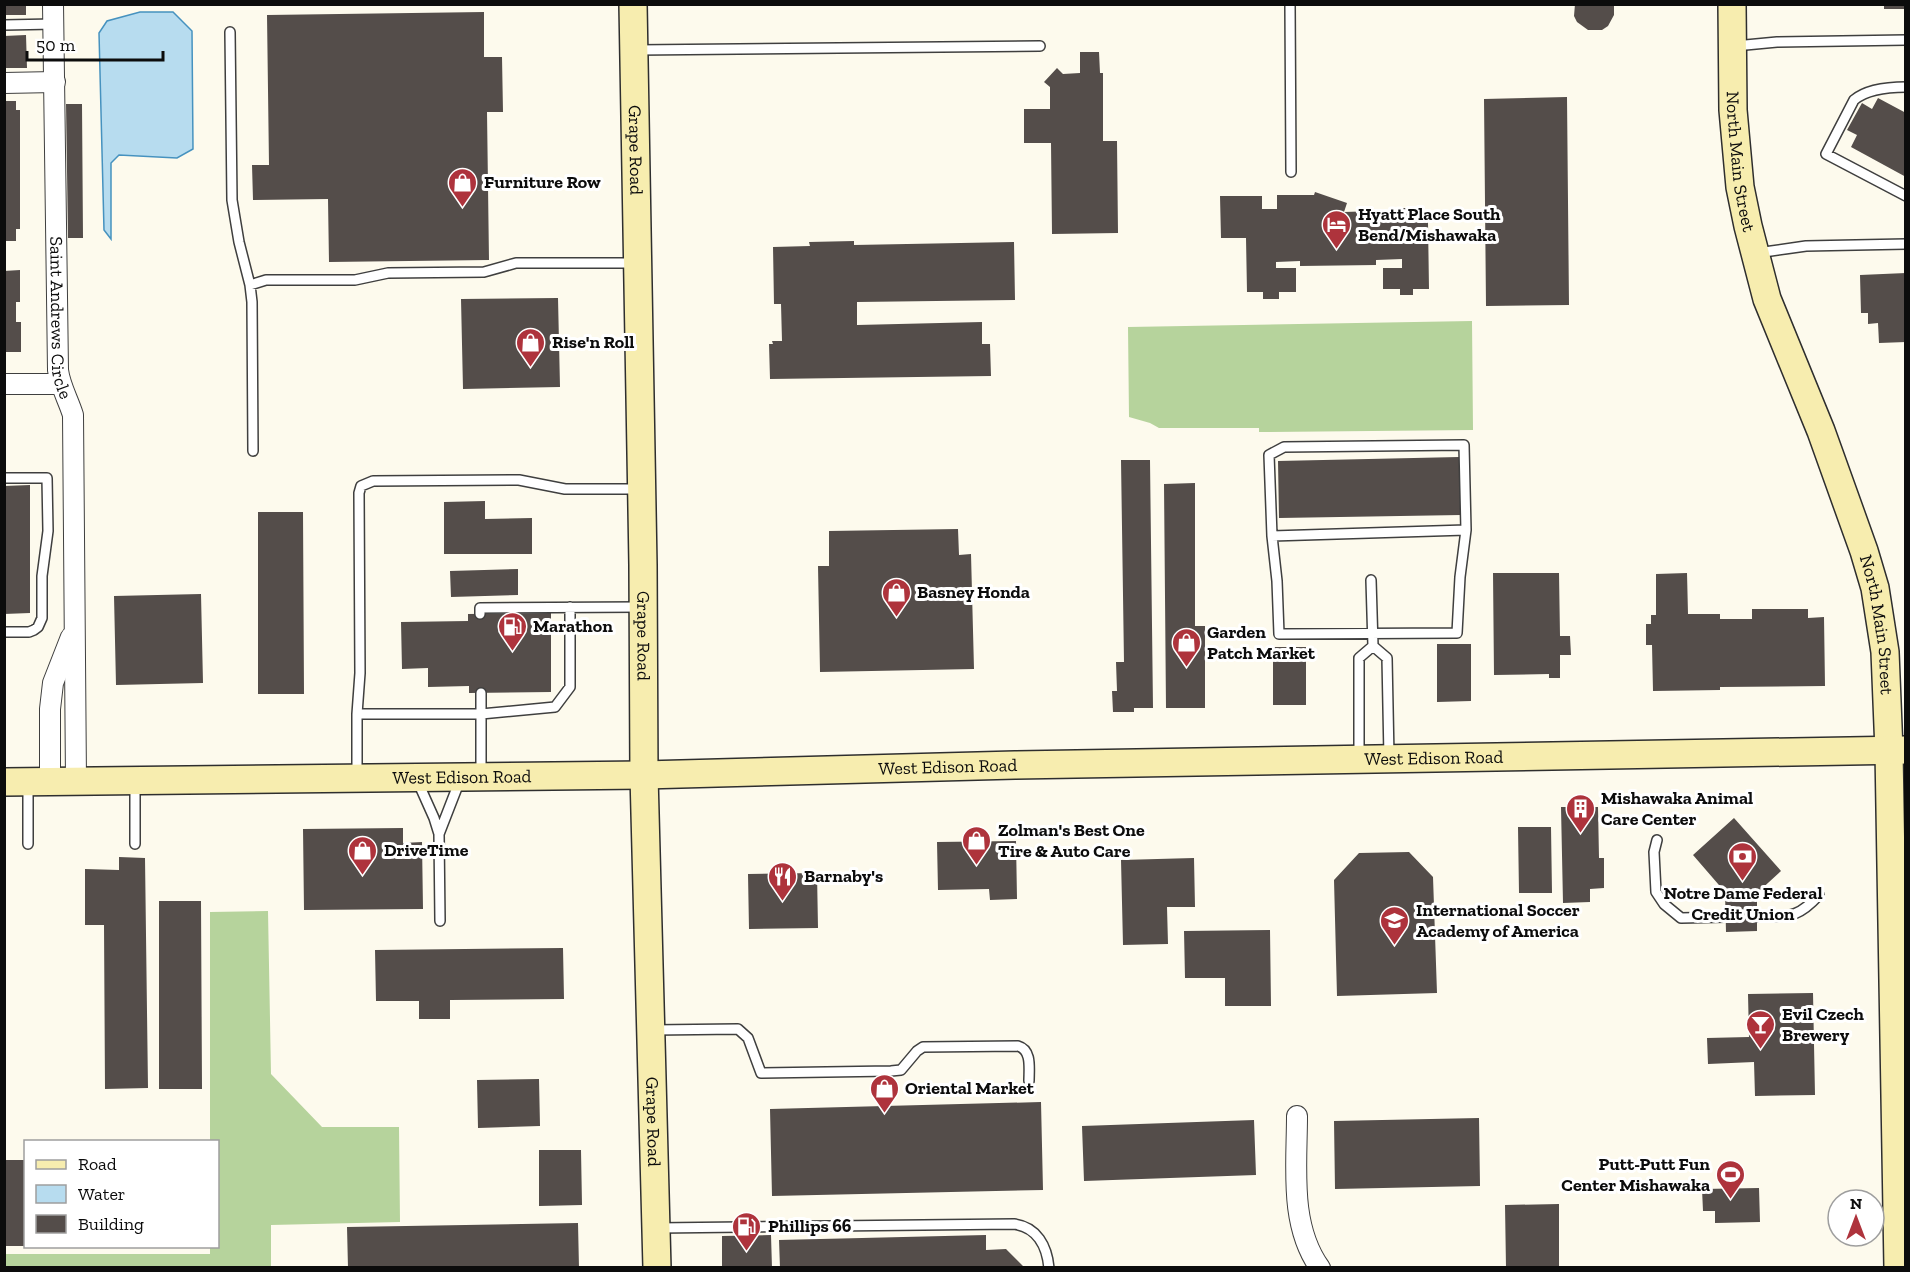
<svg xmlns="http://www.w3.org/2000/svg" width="1910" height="1272" font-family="'Zilla Slab',serif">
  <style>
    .forest { fill: #b6d39c }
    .water { fill: #b7dcef; stroke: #4692bf; stroke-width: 1.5 }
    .building { fill: #544d4a }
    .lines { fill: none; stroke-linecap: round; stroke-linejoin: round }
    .lane-casing { stroke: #3f3f3f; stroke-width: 12 }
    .street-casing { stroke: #3f3f3f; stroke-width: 22 }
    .secondary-casing { stroke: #2e2e2e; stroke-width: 30 }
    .lane { stroke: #fff; stroke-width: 9 }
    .street { stroke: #fff; stroke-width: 20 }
    .secondary { stroke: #f7edaf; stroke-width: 27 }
    .labels { text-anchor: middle; stroke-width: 6; stroke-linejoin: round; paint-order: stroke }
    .street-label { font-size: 18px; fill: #0c0c0c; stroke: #fff }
    .poi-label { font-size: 18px; font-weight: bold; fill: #0c0c0c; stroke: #fff; text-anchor: start }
  </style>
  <rect width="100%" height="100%" fill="#fdfaed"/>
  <!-- forest -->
  <path class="forest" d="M1472,321l1,109 -214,2v-4h-100l-9,-5 -21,-6 -1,-90z
    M268,911l3,163 51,53h77l1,95 -129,3v42h-266v-13h205v-7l8,-1v-104l-8,-1v-229z"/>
  <!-- water -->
  <path class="water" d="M140,12h33l19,19 1,118 -16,9 -58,-3 -8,8v76l-7,-9 -5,-197 8,-12z"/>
  <!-- building -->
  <path class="building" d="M4,4h22v11h-22z
    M1575,4h39v11l-6,11 -6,4h-14l-11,-8 -3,-6z
    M1884,4h22v5h-22z
    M484,12v45h18l1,55h-16l2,148 -160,2 -1,-63 -75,1 -1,-35h17l-2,-150z
    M26,35l1,33h-23v-32z
    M1080,52h19l1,21h3v68h14l1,92 -66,1 -1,-91h-27v-34h26v-22l-6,-5 13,-14 6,6 17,-1z
    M1567,97l2,208 -83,1 -2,-207z
    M1878,98l28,15v64l-55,-30 6,-12 -10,-5 15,-27 10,6z
    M4,101h12v9h4v119h-4v12h-12z
    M66,104h16l1,134h-15z
    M1315,192l32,11 -3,9 32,-1v4h21v-7h16v14h15l1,67h-16v6h-13v-6h-17v-21h19v-9l-26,1v5l-76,1v-5l-24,1v6h20v24h-17v7h-16v-7h-16l-1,-54h-25l-1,-42h42v13h15v-14h37z
    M854,241v4l160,-3 1,58 -158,2v23l125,-3v22h8l1,32 -221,3 -1,-35h4l-1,-3h10l-1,-37h-7l-1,-57 37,-1 -1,-4z
    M20,270v32h-4v20h5v30h-17v-81z
    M1906,273v69l-27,1 -1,-20 -10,1v-11h-7l-1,-38z
    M558,298l2,89 -97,2 -2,-90z
    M1459,457l2,58 -182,3 -1,-57z
    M1121,460h29l3,248h-19v4h-21l-1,-21h5l-1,-29h8z
    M1195,483v143h10v82h-39l-2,-224z
    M30,485v128l-26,1v-128z
    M485,501v18l47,-1v36h-88v-52z
    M258,512h45l1,182h-46z
    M958,529l1,26 12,-1 3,115 -154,3 -2,-106h11v-35z
    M518,569v26l-67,2 -1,-26z
    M1493,573h66l1,63h10l1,19h-11v23h-11v-4l-55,1z
    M1687,573l1,41h32v5h32v-10h56v9l16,-1 1,69 -105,1v3l-67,1 -1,-46h-6v-21h5v-9h5v-41z
    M201,594l2,89 -87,2 -2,-89z
    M551,613v79l-82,1v-7l-41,1v-19l-26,1 -1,-47 67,-1v-7z
    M1437,644h34v57l-34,1z
    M1273,647h33v58h-33z
    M1561,807h37l1,51h5v30l-14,1v13l-27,1z
    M1734,818l47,53 -24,22v38l-31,1 -1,-40 -32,-37z
    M1518,827h33l1,66h-33z
    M403,828v15l19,-1 1,67 -119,1 -1,-81z
    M1016,841l1,58 -27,1 -1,-11 -51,1 -1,-48z
    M1409,852l24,25 4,116 -100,3 -3,-116 25,-27z
    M119,857l26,1 3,230 -43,1 -1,-164h-19v-56l34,1z
    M1194,858l1,49h-28l1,37 -45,1 -2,-85z
    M817,873l1,55 -69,1 -1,-55z
    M159,901h42l1,188h-43z
    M1270,930l1,76h-46v-28h-40l-1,-47z
    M563,948l1,51 -114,1v19h-31v-18h-43l-1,-51z
    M1813,993l2,102 -60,1 -1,-34 -46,2 -1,-26 42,-1 -1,-43z
    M539,1079l1,47 -62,2 -1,-48z
    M1041,1102l2,88 -271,6 -2,-87z
    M1479,1118l1,68 -145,3 -1,-68z
    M1254,1120l2,55 -172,6 -2,-55z
    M539,1150h42l1,55 -43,1z
    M4,1160h22v86h-22z
    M1759,1188l1,34 -45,1v-12h-12l-1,-22z
    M1559,1204v64h-53l-1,-63z
    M578,1223l1,45h-231l-1,-41z
    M771,1235l1,33h-50v-32z
    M986,1235v15l20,-1 19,19h-245l-1,-28z"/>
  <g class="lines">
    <defs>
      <path id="lane" d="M1290,4l1,168
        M4,25l50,-1
        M230,32l2,168 7,42 11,43 2,17 1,149
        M1735,46l42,-4 129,-2
        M637,50l403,-4
        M1906,87c-17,0 -39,2 -52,13l-28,54 80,42
        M1757,253l49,-7 100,-2
        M250,285l16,-5h89l33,-7 96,-1 32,-9h119
        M4,478h43l1,53 -6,45v42l-4,9 -4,3 -5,2h-25
        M1466,530l-6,47 -3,56 -178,1 -2,-53 -5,-45z
        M1272,536l-3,-81 15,-8 180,-2 2,85
        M480,614v-6l160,-1
        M1373,646l14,12 2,99
        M481,693v82
        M357,714h124l74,-7 15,-20v-80
        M1359,757v-99l14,-12 -2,-66
        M357,776v-62l3,-41 -1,-180 2,-7 12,-5 146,-1 46,9h74
        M417,780l17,38 5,16 1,87
        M135,783v61
        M28,784v60
        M439,834l21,-54
        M1657,840l-3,12 2,40 8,12 17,14 45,-1
        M1757,917c32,-1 40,2 62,-22
        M653,1030l85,-1 10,9 13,35 130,-2 10,-1 16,-19 6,-4 95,-1c14,4 11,22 11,35
        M658,1228l356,-4c23,3 33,22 35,44"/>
      <g id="street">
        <path id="s1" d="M53,4l5,366c2,16 10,29 15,45l3,366"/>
        <path d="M4,83l51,-1"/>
        <path d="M4,384h56"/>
        <path d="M50,782v-73l3,-26 18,-46"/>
        <path d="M1297,1116c0,50 -8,109 23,152"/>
      </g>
      <g id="secondary">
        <path id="s2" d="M633,4l10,561 1,210 13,493"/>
        <path id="s3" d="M1732,4l1,106 7,77 8,39 19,73 54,132 43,120 11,37 10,64 4,99 9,517"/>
        <path id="s4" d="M4,782l640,-7 371,-10 891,-15"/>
      </g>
    </defs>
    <!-- lane casing -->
    <use href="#lane" class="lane-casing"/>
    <!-- street casing -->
    <use href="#street" class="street-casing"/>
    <!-- secondary casing -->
    <use href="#secondary" class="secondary-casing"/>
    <!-- lane -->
    <use href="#lane" class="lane"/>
    <!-- street -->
    <use href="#street" class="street"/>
    <!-- secondary -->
    <use href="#secondary" class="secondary"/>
  </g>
  <!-- icons -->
  <defs>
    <symbol id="shop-pin" viewBox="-11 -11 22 30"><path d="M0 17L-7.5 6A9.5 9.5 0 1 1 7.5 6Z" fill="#ae333c" stroke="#fff"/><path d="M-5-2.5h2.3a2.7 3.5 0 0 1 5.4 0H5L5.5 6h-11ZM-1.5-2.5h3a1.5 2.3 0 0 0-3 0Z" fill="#fff"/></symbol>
    <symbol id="hotel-pin" viewBox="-11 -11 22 30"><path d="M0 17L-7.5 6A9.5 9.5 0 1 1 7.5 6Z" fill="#ae333c" stroke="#fff"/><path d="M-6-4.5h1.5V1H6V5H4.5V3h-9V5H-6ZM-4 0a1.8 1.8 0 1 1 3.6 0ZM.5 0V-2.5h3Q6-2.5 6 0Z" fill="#fff"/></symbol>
    <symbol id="fuel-pin" viewBox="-11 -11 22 30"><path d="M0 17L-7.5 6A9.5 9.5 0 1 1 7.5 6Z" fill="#ae333c" stroke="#fff"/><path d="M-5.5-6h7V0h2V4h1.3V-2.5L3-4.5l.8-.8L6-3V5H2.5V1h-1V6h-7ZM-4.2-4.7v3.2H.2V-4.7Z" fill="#fff"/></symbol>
    <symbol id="building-pin" viewBox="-11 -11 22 30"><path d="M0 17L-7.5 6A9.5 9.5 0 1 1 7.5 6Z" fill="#ae333c" stroke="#fff"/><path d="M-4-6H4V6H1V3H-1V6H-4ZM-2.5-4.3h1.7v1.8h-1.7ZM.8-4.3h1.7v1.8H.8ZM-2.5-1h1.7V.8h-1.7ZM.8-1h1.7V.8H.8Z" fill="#fff"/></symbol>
    <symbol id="bank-pin" viewBox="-11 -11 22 30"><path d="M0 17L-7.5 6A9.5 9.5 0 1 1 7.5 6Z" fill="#ae333c" stroke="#fff"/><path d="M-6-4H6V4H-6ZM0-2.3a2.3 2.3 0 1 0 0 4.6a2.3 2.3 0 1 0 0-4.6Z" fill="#fff"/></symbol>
    <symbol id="restaurant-pin" viewBox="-11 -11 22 30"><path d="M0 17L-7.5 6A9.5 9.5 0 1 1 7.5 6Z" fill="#ae333c" stroke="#fff"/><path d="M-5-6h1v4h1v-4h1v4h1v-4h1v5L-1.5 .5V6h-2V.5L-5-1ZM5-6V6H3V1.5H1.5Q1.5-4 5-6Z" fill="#fff"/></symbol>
    <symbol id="school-pin" viewBox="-11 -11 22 30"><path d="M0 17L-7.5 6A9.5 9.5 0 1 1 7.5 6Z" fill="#ae333c" stroke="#fff"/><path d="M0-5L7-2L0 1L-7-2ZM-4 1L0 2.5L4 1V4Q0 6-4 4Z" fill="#fff"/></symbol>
    <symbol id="bar-pin" viewBox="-11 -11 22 30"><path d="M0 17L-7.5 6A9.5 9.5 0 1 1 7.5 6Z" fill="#ae333c" stroke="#fff"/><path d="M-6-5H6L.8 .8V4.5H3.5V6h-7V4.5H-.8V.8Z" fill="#fff"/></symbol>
    <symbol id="stadium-pin" viewBox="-11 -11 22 30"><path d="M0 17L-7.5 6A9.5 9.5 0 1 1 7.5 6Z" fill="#ae333c" stroke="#fff"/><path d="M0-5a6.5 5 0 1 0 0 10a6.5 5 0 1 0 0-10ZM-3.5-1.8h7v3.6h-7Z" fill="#fff"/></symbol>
  </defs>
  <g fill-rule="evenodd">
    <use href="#shop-pin" x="446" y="166" width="33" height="45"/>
    <use href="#hotel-pin" x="1320" y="208" width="33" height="45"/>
    <use href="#shop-pin" x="514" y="326" width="33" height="45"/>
    <use href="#shop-pin" x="880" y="576" width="33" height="45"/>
    <use href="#fuel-pin" x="496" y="610" width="33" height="45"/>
    <use href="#shop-pin" x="1170" y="626" width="33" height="45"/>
    <use href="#building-pin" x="1564" y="792" width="33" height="45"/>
    <use href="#shop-pin" x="960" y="824" width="33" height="45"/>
    <use href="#shop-pin" x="346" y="834" width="33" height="45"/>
    <use href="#bank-pin" x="1726" y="840" width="33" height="45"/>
    <use href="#restaurant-pin" x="766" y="860" width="33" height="45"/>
    <use href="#school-pin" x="1378" y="904" width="33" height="45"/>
    <use href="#bar-pin" x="1744" y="1008" width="33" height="45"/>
    <use href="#shop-pin" x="868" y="1072" width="33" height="45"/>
    <use href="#stadium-pin" x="1714" y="1158" width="33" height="45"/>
    <use href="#fuel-pin" x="730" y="1210" width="33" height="45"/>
  </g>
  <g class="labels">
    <!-- street labels -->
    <g class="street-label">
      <text dy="6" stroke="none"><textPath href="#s2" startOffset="146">Grape Road</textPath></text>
      <text dy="6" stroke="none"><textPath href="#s3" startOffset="158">North Main Street</textPath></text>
      <text dy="6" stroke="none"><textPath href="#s1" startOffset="314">Saint Andrews Circle</textPath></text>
      <text dy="6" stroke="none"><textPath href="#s3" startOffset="644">North Main Street</textPath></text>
      <text dy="6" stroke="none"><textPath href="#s2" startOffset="632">Grape Road</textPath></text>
      <text dy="6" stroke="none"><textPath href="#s4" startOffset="1430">West Edison Road</textPath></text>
      <text dy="6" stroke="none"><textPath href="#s4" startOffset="944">West Edison Road</textPath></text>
      <text dy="6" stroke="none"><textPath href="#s4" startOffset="458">West Edison Road</textPath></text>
      <text dy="6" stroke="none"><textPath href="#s2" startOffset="1118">Grape Road</textPath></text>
    </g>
    <!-- poi labels -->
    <g class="poi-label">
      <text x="484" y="188">Furniture Row</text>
      <text x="1358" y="220">Hyatt Place South<tspan x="1358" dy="21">Bend/Mishawaka</tspan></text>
      <text x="552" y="348">Rise'n Roll</text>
      <text x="917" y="598">Basney Honda</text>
      <text x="533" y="632">Marathon</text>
      <text x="1207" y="638">Garden<tspan x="1207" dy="21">Patch Market</tspan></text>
      <text x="1601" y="804">Mishawaka Animal<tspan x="1601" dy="21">Care Center</tspan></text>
      <text x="998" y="836">Zolman's Best One<tspan x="998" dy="21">Tire &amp; Auto Care</tspan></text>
      <text x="384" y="856">DriveTime</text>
      <text x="804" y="882">Barnaby's</text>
      <text x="1743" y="899" text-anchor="middle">Notre Dame Federal<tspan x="1743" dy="21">Credit Union</tspan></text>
      <text x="1416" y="916">International Soccer<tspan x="1416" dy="21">Academy of America</tspan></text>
      <text x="1782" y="1020">Evil Czech<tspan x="1782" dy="21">Brewery</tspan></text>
      <text x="905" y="1094">Oriental Market</text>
      <text x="1710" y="1170" text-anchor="end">Putt-Putt Fun<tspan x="1710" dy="21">Center Mishawaka</tspan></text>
      <text x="768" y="1232">Phillips 66</text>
    </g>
  </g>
  <!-- border -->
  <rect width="1910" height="1272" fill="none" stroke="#0c0c0c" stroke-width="12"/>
  <!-- legend -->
  <rect x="24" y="1140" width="195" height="108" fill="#ffffff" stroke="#9e9e9e" stroke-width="1.5"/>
  <rect x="36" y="1160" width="30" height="9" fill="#f7edaf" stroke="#9e9e9e" stroke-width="1.5"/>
  <text x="78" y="1170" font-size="18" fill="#0c0c0c">Road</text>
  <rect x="36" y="1185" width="30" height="18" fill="#b7dcef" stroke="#9e9e9e" stroke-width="1.5"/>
  <text x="78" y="1200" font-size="18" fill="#0c0c0c">Water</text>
  <rect x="36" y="1215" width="30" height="18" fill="#544d4a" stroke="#9e9e9e" stroke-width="1.5"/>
  <text x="78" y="1230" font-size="18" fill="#0c0c0c">Building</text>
  <!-- north arrow -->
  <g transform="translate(1856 1218)"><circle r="28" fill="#ffffff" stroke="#9e9e9e" stroke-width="1.5"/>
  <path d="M0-4.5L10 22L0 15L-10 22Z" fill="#ae333c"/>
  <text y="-9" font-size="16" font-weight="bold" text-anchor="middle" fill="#0c0c0c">N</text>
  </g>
  <!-- scale -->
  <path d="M27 51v9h136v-9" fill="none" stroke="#0c0c0c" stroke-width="3"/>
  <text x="36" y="51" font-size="18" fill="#0c0c0c" stroke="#ffffff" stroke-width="4.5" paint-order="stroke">50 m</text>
</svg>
